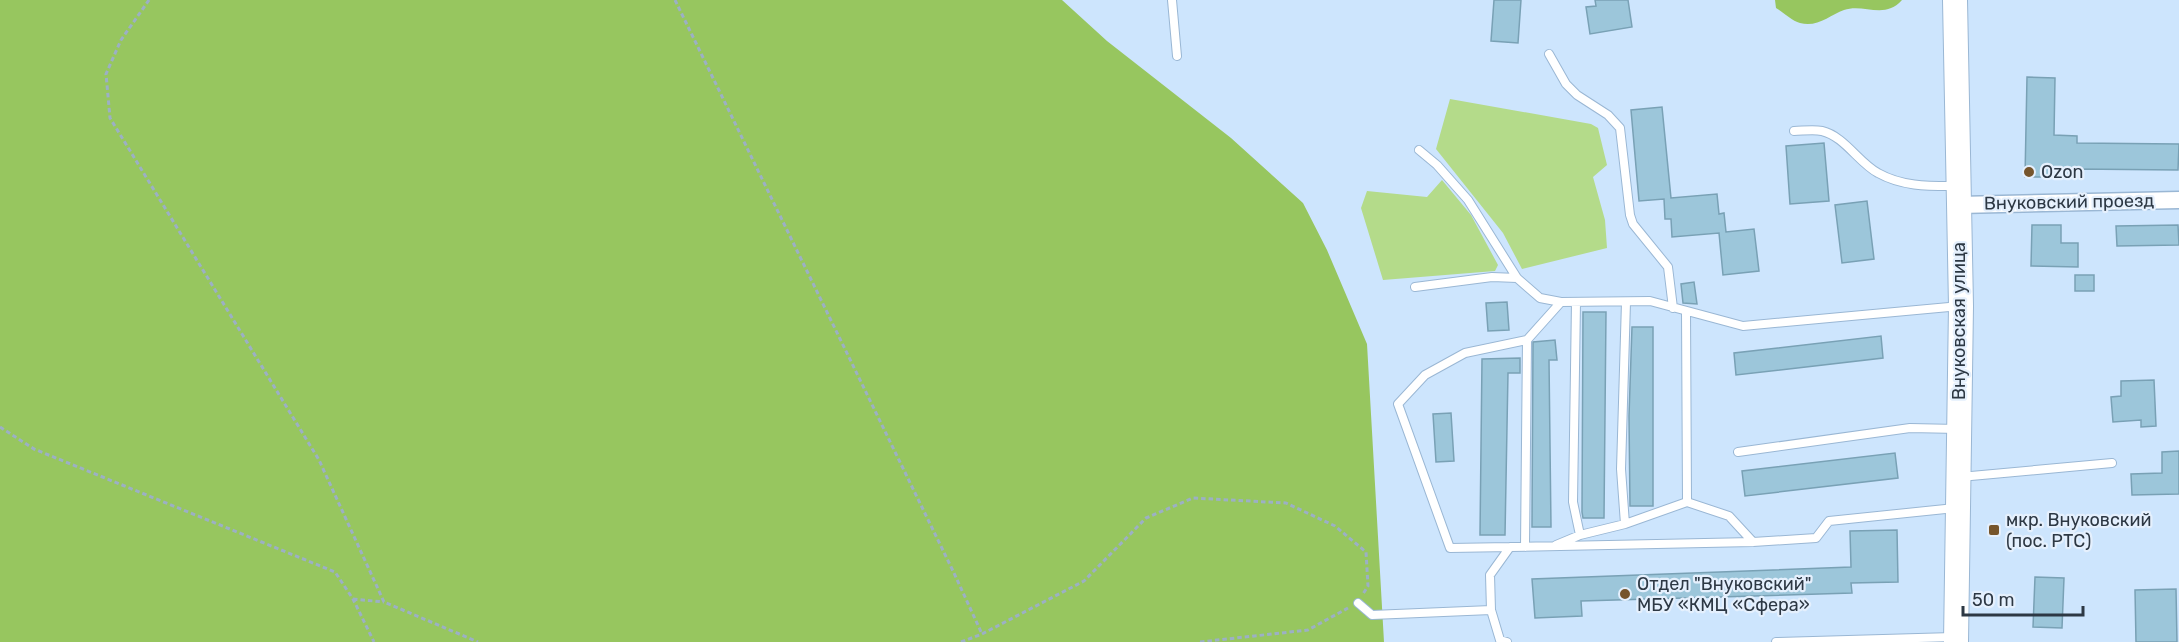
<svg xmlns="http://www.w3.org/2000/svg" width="2179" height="642" font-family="Rubik,sans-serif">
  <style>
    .green { fill: #b4db8a }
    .forest { fill: #97c65f }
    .building { fill: #9cc6da; stroke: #79a1b5; stroke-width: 1.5 }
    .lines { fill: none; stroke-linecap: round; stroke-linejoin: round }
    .service-casing { stroke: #9ab7d4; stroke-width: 10 }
    .minor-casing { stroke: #9ab7d4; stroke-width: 19 }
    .secondary-casing { stroke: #9ab7d4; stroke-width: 26 }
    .path { stroke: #9cb0c5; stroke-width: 3; stroke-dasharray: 4.5 3; stroke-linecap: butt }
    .service { stroke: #fff; stroke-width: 8 }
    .minor { stroke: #fff; stroke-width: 16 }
    .secondary { stroke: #fff; stroke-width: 24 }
    .poi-dot { fill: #76552c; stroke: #e5f0fd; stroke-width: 2 }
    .labels { text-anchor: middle; stroke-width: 4.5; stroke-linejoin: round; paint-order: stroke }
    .poi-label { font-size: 18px; fill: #2d3844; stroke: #e5f0fd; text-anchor: start }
    .street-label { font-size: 18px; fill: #2d3844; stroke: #e5f0fd }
  </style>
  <rect width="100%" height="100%" fill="#cde5fd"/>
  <!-- green -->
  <path class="green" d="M1450,99l141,25 7,4 9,37 -14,12 12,43 2,28 -85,21 -19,-36 -67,-84z
    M1442,180l29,35 27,50 -3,6 -112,9 -22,-72 6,-17 60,6z"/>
  <!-- forest -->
  <path class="forest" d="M0,0h1062l45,41 124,97 72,65 24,47 40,94 17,298h-1384z
    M1775,0h127c-17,20 -39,3 -58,10 -14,5 -27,18 -44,13 -8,-2 -17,-11 -24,-15z"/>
  <!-- building -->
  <path class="building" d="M1494,0h27l-3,43 -27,-2z
    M1595,0h33l4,27 -42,7 -4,-27 10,-1z
    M2027,77l28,1 -1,57 23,1v7l102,1 -1,26 -102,-1v8h-51z
    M1662,107l9,91 46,-4 2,20 5,-1 2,19 28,-3 5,42 -36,4 -4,-42 -47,4 -1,-18h-6l-1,-20 -25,2 -8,-91z
    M1824,143l5,58 -39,3 -4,-58z
    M1867,201l7,58 -32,4 -7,-58z
    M2032,225h29v18h17v24l-47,-1z
    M2178,225l1,20 -62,1 -1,-20z
    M2075,275h19v16h-19z
    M1694,282l3,22 -14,-1 -2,-19z
    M1507,302l2,28 -21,1 -2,-28z
    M1583,312h23l-2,206h-21l-1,-6z
    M1632,327h21v179h-23l-1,-90z
    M1881,336l2,22 -147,17 -2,-22z
    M1555,340l2,20h-8l2,167h-19l1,-185z
    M1520,358v15h-12l-3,162h-25l2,-176z
    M2154,380l2,46 -15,1v-7l-28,2 -2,-25 10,-1v-15z
    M1451,413l3,48 -18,1 -3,-48z
    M2179,451v43l-47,1 -1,-21 31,-1v-21z
    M1895,453l3,25 -153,18 -3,-25z
    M1897,530l1,52 -47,1 1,10 -271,8 1,15 -47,2 -3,-39 319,-12 -1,-36z
    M2035,577l29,1 -2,50 -29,-1z
    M2176,589l1,53h-41l-1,-52z"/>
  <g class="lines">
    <defs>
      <path id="service" d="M1172,0l5,56
        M1549,54l17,30 11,11 31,20 12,13 10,87 3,9 35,43 5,41
        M1794,131c8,0 19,-2 28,0 22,5 37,32 56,42 25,14 52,13 79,13
        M1419,150l18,15 31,35 49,78 23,20 21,4
        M1415,287l77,-10 25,1
        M1576,302l-3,200 7,33
        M1738,452l172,-24 48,1
        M1960,477l152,-14
        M1687,502l42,14 24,26
        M1625,524l-4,-55 5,-167
        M1556,545l24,-10 45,-11 62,-22 -1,-191
        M1510,547l-60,1 -52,-144 27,-29 40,-22 62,-13 34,-38 89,-1 93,25 217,-20
        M1525,547l2,-207
        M1358,603l14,12 119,-5 9,30 7,2
        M1491,610l-1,-35 20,-28 243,-5 63,-4 13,-17 126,-13
        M1776,642l177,-5"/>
      <path id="minor" d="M1959,205l220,-5"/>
      <path id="secondary" d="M1955,0l6,306 -5,336"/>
    </defs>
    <!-- service casing -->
    <use href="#service" class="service-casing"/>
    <!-- minor casing -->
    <use href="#minor" class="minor-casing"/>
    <!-- secondary casing -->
    <use href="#secondary" class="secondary-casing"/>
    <!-- path -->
    <path class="path" d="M149,0l-28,40 -15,34 4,44 209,342 65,142 94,40
      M675,0l279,573 28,61
      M0,427l34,22 301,123 18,27 21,43
      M353,599l31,3
      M961,642l21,-8 102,-53 62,-63 47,-20 93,5 49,23 31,26 2,34 -5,8
      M1200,642l108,-12 40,-22"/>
    <!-- service -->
    <use href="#service" class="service"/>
    <!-- minor -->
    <use href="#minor" class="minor"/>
    <!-- secondary -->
    <use href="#secondary" class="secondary"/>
  </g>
  <!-- markers -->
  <g class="poi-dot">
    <circle cx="2029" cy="172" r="6"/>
    <rect x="1988" y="524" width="12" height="12" rx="3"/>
    <circle cx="1625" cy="594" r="6"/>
  </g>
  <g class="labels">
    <!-- poi labels -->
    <g class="poi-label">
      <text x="2041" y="178">Ozon</text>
      <text x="2006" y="526">мкр. Внуковский<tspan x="2006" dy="21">(пос. РТС)</tspan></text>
      <text x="1637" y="590">Отдел "Внуковский"<tspan x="1637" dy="21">МБУ «КМЦ «Сфера»</tspan></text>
    </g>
    <!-- street labels -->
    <g class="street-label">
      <text transform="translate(2069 202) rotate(-1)" y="6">Внуковский проезд</text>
      <text transform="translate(1959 321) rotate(-90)" y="6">Внуковская улица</text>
    </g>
  </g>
  <!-- scale -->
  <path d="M1963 606v9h120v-9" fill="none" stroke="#2d3844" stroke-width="3"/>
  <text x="1972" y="606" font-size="18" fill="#2d3844" stroke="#e5f0fd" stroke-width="4.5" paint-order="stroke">50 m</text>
</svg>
